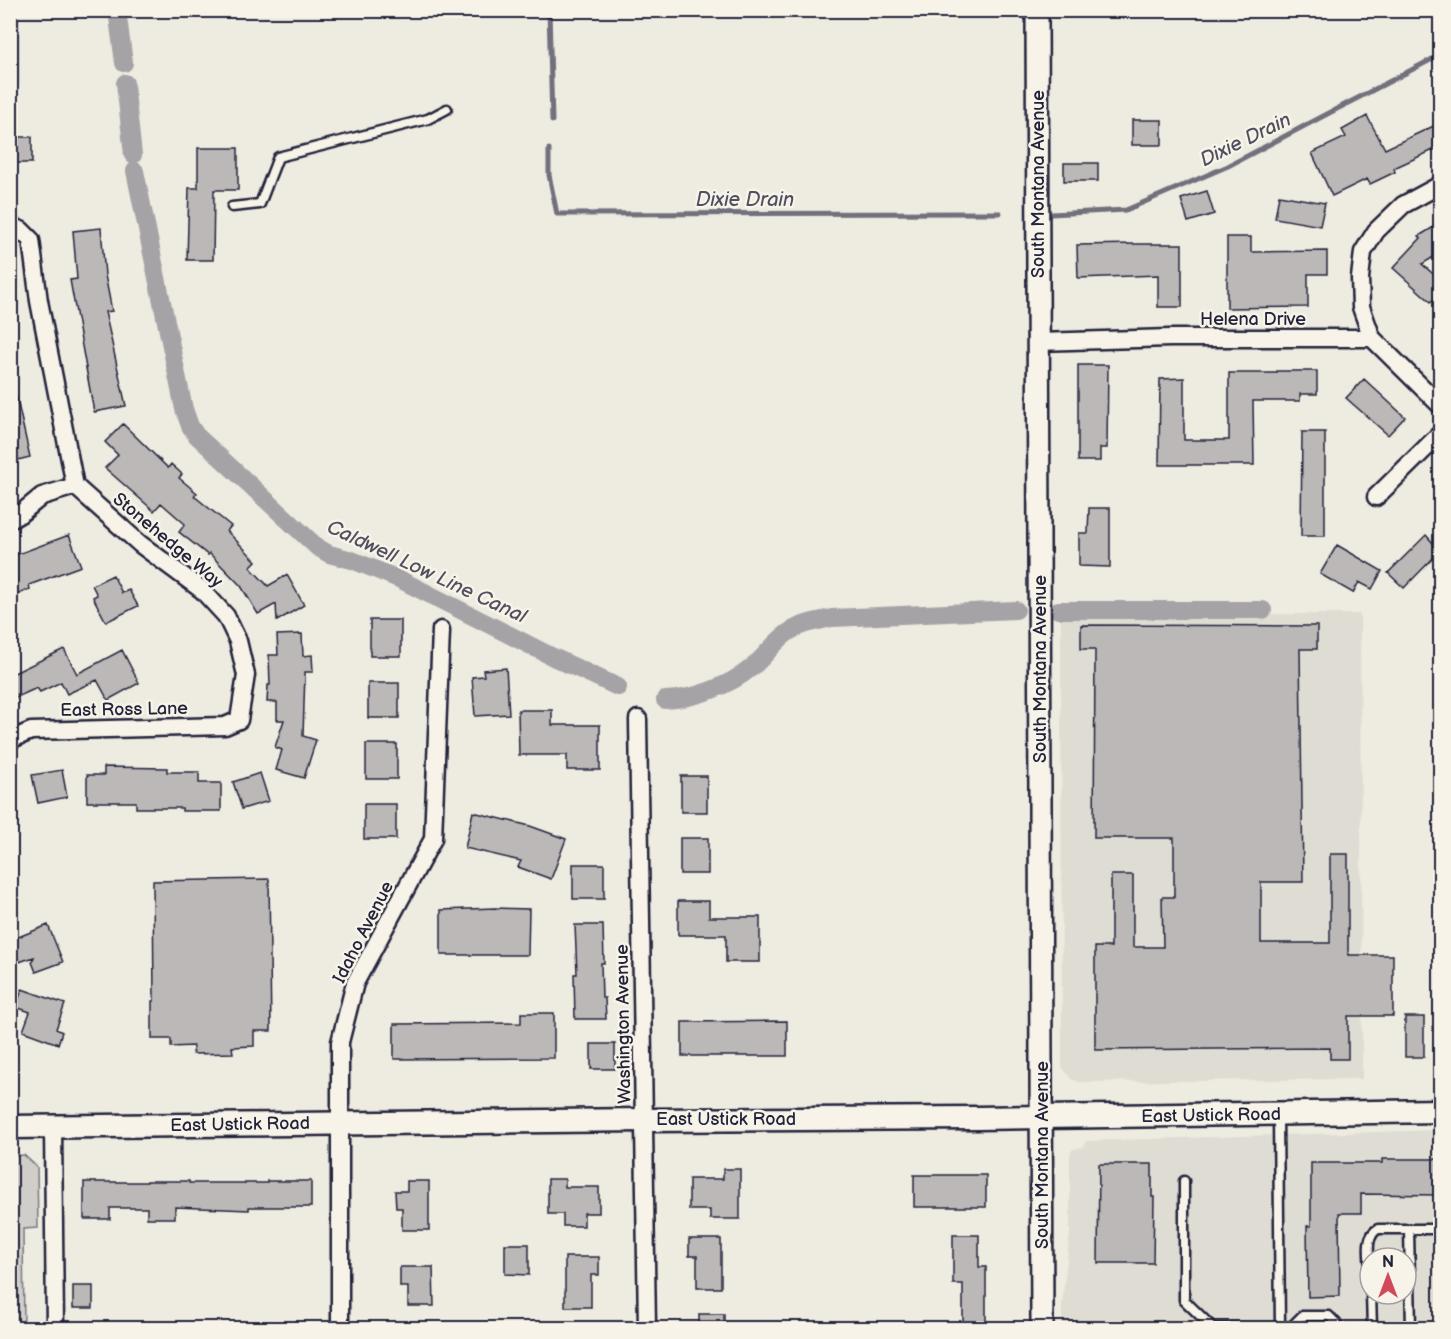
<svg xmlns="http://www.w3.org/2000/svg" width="1451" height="1339" font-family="'Balsamiq Sans',sans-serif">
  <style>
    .built { fill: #dfdcd4; fill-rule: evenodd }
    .green { fill: #d1cdc9; stroke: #7a7882; stroke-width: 1.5 }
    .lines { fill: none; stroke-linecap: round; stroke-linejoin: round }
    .stream { stroke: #716f7b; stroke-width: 5 }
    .canal { stroke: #a6a3a6; stroke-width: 18 }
    .building { fill: #bbb8b7; stroke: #22223b; stroke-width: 1.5 }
    .service-casing { stroke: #22223b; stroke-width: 13 }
    .minor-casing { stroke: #22223b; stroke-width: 21 }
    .tertiary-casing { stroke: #22223b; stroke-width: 26 }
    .secondary-casing { stroke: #22223b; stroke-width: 27 }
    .service { stroke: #f7f3e8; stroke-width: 8 }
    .minor { stroke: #f7f3e8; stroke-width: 16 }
    .tertiary { stroke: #f7f3e8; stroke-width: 21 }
    .secondary { stroke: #f7f3e8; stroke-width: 22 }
    .labels { text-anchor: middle; stroke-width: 5; stroke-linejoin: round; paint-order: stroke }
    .street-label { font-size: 18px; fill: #22223b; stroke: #f7f3e8 }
    .water-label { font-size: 20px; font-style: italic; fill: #504f60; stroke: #f7f3e8 }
  </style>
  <rect width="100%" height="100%" fill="#eeebe1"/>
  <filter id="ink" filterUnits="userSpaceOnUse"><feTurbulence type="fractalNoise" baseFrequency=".0167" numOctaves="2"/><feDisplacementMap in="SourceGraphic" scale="12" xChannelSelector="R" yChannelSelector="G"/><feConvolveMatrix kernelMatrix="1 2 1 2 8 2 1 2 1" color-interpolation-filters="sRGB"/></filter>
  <g filter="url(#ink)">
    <!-- built -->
    <path class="built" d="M11,10l9,1v73l-9,6z
      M1360,614l2,465 -283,3 -8,-3 -9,-12 -1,-452z
      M1440,1130v198h-378v-24l8,-71v-79l3,-5 11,-2 1,-6zM1370,1258h36v36h-36z"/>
    <!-- green -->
    <path class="green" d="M24,1155l13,12 1,61 -15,1 1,99h-13v-172z"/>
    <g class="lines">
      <!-- stream -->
      <path class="stream" d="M549,10l3,111
        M549,149v26l8,39 443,-1
        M1051,214l75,-4 102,-44 212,-111"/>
      <!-- canal -->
      <path class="canal" d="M117,10l7,53
        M125,83l8,72
        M135,171l49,238 6,17 6,9 121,112 12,7 23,6 49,20 152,77 65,30
        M1058,610h205
        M665,700c29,-1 64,-14 86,-32 14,-11 25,-29 41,-38 12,-7 26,-9 40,-12l184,-8"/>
    </g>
    <!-- building -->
    <path class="building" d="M1367,116l18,33 55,-26v24l-46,21 1,4 -25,12 -3,-5 -35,17 -20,-43 34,-16 -4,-7z
      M1132,120h30v25h-30z
      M10,137h22v26h-22z
      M198,148h40v42h-24l-1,70h-26l2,-72h9z
      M1064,163h34v18h-34z
      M1207,191l7,23 -26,8 -7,-23z
      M1279,195l46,8 -5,23 -45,-8z
      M1440,223v30l-18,11 18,16v12l-9,10 -38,-34 28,-30 -2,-2z
      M101,228l4,47 7,36 -7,1 21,94 -32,6 -24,-132 7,-1 -4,-48z
      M1227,237h24v15l76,-1v23h-19v33l-81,1z
      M1138,244h44v63h-24v-32l-80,3 -1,-33z
      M1078,365h30l-1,83h-7v13h-22z
      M1277,371h40v23h-17v7h-47l1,64h-95l1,-86 24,-1v62h45v-67h48z
      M1364,379l41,38 -17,18 -42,-37z
      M16,395l14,62 -20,5v-66z
      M123,424l45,44 3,-4 11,10 -3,4 18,15 -3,3 37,30 -4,5 29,30 -6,6 18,19 19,-11 17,30 -27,16 -1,-17 -18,10 -17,-28 -32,-33 -1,2 -29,-23 6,-8 -24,-21 -7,8 -49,-43 13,-13 -13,-13z
      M1302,432h23v104h-24z
      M1089,508h21v59l-31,-1v-33h9z
      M69,535l12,31 -52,19 1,4 -20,9v-41z
      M1426,535l14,16 -36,37 -16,-15z
      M1337,545l45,26 -10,18 -13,-7 -6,11 -33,-19z
      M113,575l9,18 7,-3 9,16 -32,16 -13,-25 4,-2 -5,-10z
      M370,620h31v36h-31z
      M1081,625l236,1v23h-17l3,233h-42v61h69v-89h18v101h45v61h-45v43h-18v-11l-235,2v-103h16v-72h22v72h30l-1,-50h12v-59h-80l1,-189h-14z
      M302,634l1,22 9,-1 1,17h-8l-2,64 13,4 -12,38 -28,-8 6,-20 -7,-3 9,-27h-7v-18h-10l1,-17h2l-1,-30h9l-1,-20z
      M64,649l13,25 45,-24 17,33 -31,17 -11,-20 -30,14 -6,-12 -21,10 -3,-4 -27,12v-25z
      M506,668l3,46 -34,2 -3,-39 12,-1 -1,-6z
      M368,683h31v35h-31z
      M518,710h34v15h48v45h-33v-15h-48z
      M366,744h31v35h-31z
      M104,767l63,1v4h32v11h22v28h-39v-3h-46v-6h-49v-27h17z
      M62,770l5,27 -29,6 -6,-28z
      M260,773l9,28 -27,8 -9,-27z
      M681,776h26v36h-26z
      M364,804h32v35h-32z
      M473,812l57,14 36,13 -15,40 -33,-12 3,-6 -56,-13z
      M680,838h28v36h-28z
      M573,864h31v35h-31z
      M269,879l2,152h-17v15l-22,1 1,6 -40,1v-8l-22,1v-8h-19v-38h2l-1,-120z
      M678,901h31v16h51v45h-34v-27h-48z
      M495,908l34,1 -1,46h-87v-45z
      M48,925l15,37 -27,10 -4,-10 2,-5 -15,5 -8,-22z
      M575,925h28l1,38h-3l1,35h3l1,21h-31l-1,-45h3z
      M22,989l43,15 -9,25 6,3 -4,12 -35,-13 7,-19 -14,-5z
      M521,1013h33v45l-160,1v-35l127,-1z
      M1405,1017h19v40h-19z
      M787,1021v35h-105v-34z
      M591,1044h24v25h-24z
      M1382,1159h58v36l-79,-1v19h-22l1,83 -32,1 -1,-71h4v-63h71z
      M1099,1164h53v33h2l-1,66h-55z
      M723,1169h17v50h-30v-9h-21v-31h34z
      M914,1175h72v32h-72z
      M548,1179h17v8h34v26h-15v13h-21v-12h-15z
      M147,1181h42v2h78v-2h44v26h-62v3l-74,-3v11h-28v-10h-37v11h-26v-37h63z
      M407,1181h22v49h-27v-22h-6l-1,-17h12z
      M953,1235h26v32h7v62h-23v-45h-10z
      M689,1239h32v49h-24v-32h-8z
      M505,1244h24v31l-24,-1z
      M565,1257h34v18h-8v32h-26z
      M400,1267h33l1,39h-26v-19h-8z
      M73,1286h20v22h-20z
      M699,1314h25v15h-25z"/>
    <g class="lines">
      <defs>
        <path id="service" d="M232,207l28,-3 18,-47 150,-38 19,-10
          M1278,1116l2,212
          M1184,1181v119l29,28h77
          M1409,1229l2,99
          M1370,1271c0,-14 -6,-34 8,-42h62
          M1371,1294l1,34
          M1290,1328l12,-12h27l12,12"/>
        <path id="minor" d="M10,226l11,4 10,10 8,61 36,185 65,58 62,46 24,26 12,25 8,34 -7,45 -14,6 -194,5 -21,9
          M1372,338l-11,-31 -1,-29 3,-26 13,-21 27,-26 37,-20
          M1038,342l132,-4h202l68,67
          M1376,497l64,-63
          M10,520l10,-6 22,-18 33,-10
          M638,719l9,609
          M53,1127l2,201
          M340,1328v-286l15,-59 78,-144 8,-209"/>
        <path id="tertiary" d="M1037,10l5,1318"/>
        <path id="secondary" d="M10,1127l634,-7 334,-2 462,-7"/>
      </defs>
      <!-- service casing -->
      <use href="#service" class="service-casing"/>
      <!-- minor casing -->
      <use href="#minor" class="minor-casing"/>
      <!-- tertiary casing -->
      <use href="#tertiary" class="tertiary-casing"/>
      <!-- secondary casing -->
      <use href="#secondary" class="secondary-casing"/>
      <!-- service -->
      <use href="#service" class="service"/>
      <!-- minor -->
      <use href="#minor" class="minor"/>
      <!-- tertiary -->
      <use href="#tertiary" class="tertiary"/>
      <!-- secondary -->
      <use href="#secondary" class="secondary"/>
    </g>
  </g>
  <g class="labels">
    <!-- street labels -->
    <g class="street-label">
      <text transform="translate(1038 184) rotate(-90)" y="6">South Montana Avenue</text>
      <text x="1253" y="325">Helena Drive</text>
      <text transform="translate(168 540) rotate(40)" y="6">Stonehedge Way</text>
      <text transform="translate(1040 669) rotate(-90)" y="6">South Montana Avenue</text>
      <text transform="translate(124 709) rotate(-1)" y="6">East Ross Lane</text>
      <text transform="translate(363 932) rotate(-63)" y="6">Idaho Avenue</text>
      <text transform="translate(623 1024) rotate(-91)" y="6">Washington Avenue</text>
      <text transform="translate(1211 1115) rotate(-1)" y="6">East Ustick Road</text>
      <text x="726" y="1125">East Ustick Road</text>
      <text transform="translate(240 1124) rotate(-1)" y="6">East Ustick Road</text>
      <text transform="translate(1042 1155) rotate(-90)" y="6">South Montana Avenue</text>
    </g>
    <!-- water labels -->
    <g class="water-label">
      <text transform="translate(1245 139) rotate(-26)" y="7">Dixie Drain</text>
      <text x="745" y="206">Dixie Drain</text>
      <text transform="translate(427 571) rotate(25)" y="7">Caldwell Low Line Canal</text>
    </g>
  </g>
  <!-- margin -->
  <rect width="1451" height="1339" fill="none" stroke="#f7f3e8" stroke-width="36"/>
  <rect x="18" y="18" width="1415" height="1303" fill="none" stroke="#22223b" stroke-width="2" filter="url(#ink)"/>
  <!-- north arrow -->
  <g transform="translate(1388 1276)"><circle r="28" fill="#f7f3e8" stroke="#a29fa3" stroke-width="1.5"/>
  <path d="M0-4.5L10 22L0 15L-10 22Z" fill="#d1495b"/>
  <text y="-9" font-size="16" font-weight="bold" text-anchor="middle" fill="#22223b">N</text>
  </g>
</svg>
